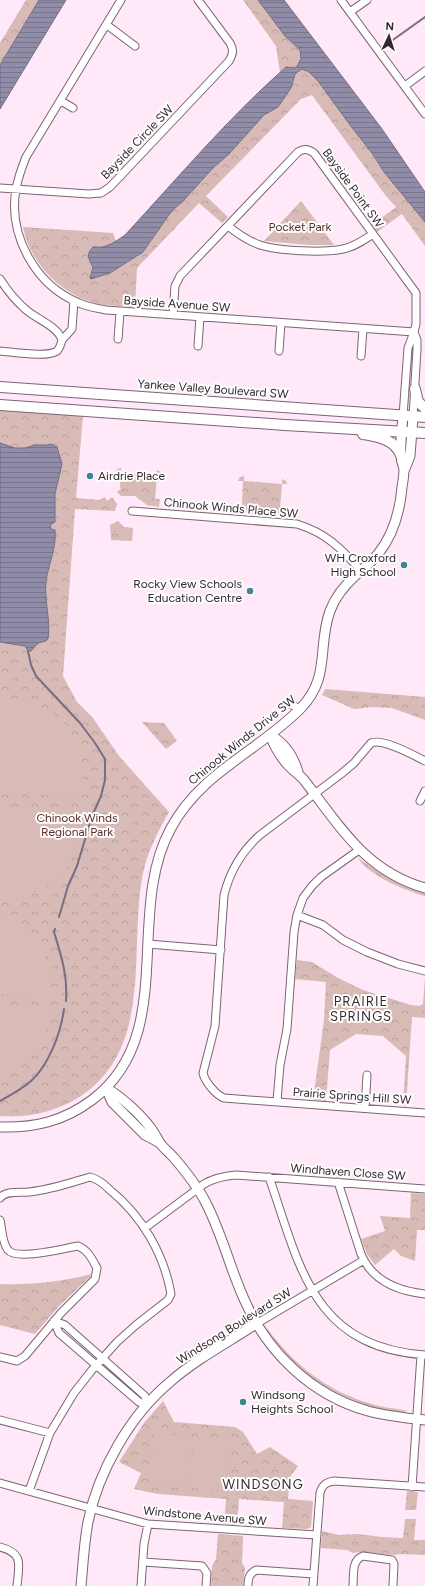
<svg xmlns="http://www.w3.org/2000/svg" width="425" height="1586" font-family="Figtree,sans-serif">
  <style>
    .grass { fill: url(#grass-tufts) }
    .park { fill: url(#park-crowns) }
    .pitch { fill: #d8bab6 }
    .water { fill: url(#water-rules); stroke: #756f85 }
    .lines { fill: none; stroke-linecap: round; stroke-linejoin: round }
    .stream { stroke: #756f85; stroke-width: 2 }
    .minor-casing { stroke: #7d6475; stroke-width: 9 }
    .tertiary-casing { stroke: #7d6475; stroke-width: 11 }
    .secondary-casing { stroke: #7d6475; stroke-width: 12 }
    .minor { stroke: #fff; stroke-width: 7 }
    .tertiary { stroke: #fff; stroke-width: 9 }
    .secondary { stroke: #fff; stroke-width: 10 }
    .poi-dot { fill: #428395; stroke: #fdfdfd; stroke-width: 1.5 }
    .labels { text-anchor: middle; stroke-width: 4; stroke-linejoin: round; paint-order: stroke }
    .street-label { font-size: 12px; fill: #342930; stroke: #fdfdfd }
    .park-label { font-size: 12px; fill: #5d2d28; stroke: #fdfdfd }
    .poi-label { font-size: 12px; fill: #342930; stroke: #fdfdfd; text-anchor: start }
    .neighbourhood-label { font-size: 13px; letter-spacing: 1px; fill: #342930; stroke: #fdfdfd }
  </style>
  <defs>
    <pattern id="grass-tufts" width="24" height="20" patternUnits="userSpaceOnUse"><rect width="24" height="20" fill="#d8bab6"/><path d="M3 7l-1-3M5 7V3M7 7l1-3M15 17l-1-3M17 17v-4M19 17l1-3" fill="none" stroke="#baa09d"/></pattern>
    <pattern id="park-crowns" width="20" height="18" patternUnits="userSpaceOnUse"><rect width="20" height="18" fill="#d8bab6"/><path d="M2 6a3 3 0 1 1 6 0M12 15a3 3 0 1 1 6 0" fill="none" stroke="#baa09d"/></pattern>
    <pattern id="water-rules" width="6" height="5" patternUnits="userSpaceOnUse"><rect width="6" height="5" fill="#918da9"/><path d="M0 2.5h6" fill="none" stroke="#77738a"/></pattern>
  </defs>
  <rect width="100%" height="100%" fill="#ffe8f7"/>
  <!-- grass -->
  <path class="grass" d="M358,858l31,21 16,8 20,7v2c-19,-5 -57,-21 -67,-38z
    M267,1328c26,36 61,64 105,76 11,4 24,4 36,7 -8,3 -20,0 -28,-2 -40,-11 -78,-32 -104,-66 -4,-5 -8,-9 -9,-15z"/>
  <!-- park -->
  <path class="park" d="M26,0h13l-39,65v-22z
    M243,0h15l27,36 15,14 1,9 -5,9 -10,-1 -6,5 -4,-26z
    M302,69l7,3 9,9 35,48 19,24 12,19 41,50v24l-23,-32 -25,18 -5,-7 24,-18 -10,-11 -74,-101 -11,4 -95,97 22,21 -6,6 -23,-20 -62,65 -2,39c-14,-1 -28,-1 -41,-4 -34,-10 -64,-40 -71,-76l90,6 3,8c-7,5 -15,7 -23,6l-5,12 5,8 -2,12 19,-6 33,-21 28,-40 13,-12 29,-32 16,-14 35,-39 14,-9 13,-18 4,-14z
    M301,201l33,44h-25l-45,-4z
    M0,410l83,6 -7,82 23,2 6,-3 2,4 5,-4 5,7 -2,7 -40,-2 -12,167 14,26 16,16 26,38 50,56c-11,19 -21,39 -26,61 -15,75 12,173 -62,223 -25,16 -52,22 -81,20z
    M121,468v5l35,2 1,-5 4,2 1,3h-5l-2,24h5l-1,8 -12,-2 -12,-9h-14l-4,-4 4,-3 -1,-2v-14l-4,-1 1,-3z
    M244,476v5l38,3v-5l4,2 1,3h-5l-2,24h5l-1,8 -47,-4v-7h5l1,-24h-5l2,-4z
    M118,521l6,6 9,1 -1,13 -21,-1 -1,-15z
    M325,689l100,8v23l-33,-12 -20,-1 -18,2 -32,-14z
    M142,722l22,1 13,18 -11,8z
    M297,960l15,2 26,16 25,12 48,15 8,1 4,-2 2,-27v41l-13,-1 -6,89h-3l3,-50 -23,-20 -27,-2 -26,16 -4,51 -13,-1 11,-80 2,-38 -31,-3z
    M411,1193l14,1v36h-8l-2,31 -14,-5 -7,-7 -19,16 -8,-11 -6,-15 24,-8 -5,-15 30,2z
    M91,1274l-1,3 -30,28 -25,29 -35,-9v-41c32,1 61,-2 91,-10z
    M163,1401l11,21 61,5 8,5 14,22 13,-7 28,19 -8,11 -2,22 25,2 -2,26 -4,2 -25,-1 2,-26 -45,-3 -2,26 -13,-1 2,-25 -68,-5 -24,-5 7,-16 -22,-11 25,-39z
    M407,1491l11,1 -2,18h-11z
    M405,1519h11l-2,21h11v15l-26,-1 -4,1 -36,-3 -6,1 -6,-3 -26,-2 1,-17 17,4 19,-1 24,3 21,1z
    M218,1534l25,2 -1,27 3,5 -2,18h-32l1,-20 4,-7z"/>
  <!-- pitch -->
  <path class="pitch" d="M0,701c8,1 16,-1 25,1 33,5 58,35 58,69 1,9 -2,18 -2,27l-81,-6z
    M0,806l79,5c0,10 1,21 -1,31 -8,37 -41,59 -78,56z
    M0,916c37,14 53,43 50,81l-50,-3z
    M0,1006l49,4c-2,31 -19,58 -49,69z
    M154,1433l38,3 -5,52 -37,-3z
    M194,1436l38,4 -4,51 -38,-3z"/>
  <!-- water -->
  <path class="water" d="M39,0h27l-66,109v-44z
    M258,0h26l98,129 43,63v30l-41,-50 -12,-19 -19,-24 -35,-48 -9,-9 -7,-3 -7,5 -4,14 -13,19 -14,8 -35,39 -16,14 -29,32 -13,12 -28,40 -33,21 -19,6 -1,-1 3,-11c-5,-8 -7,-13 0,-20 13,2 22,-5 32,-12 52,-56 103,-117 161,-168l10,1 5,-9 -1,-9 -15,-14z
    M0,443l15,5h10l10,-3h13l3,-1 6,3 5,17 -7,30v28l-5,3 1,4 4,1c2,17 -7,35 -9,52 -2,19 5,38 2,57l-2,2 -8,2 -7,8h-3l-3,-5 -25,-4z"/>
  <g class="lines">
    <!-- stream -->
    <path class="stream" d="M390,42l35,-25
      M28,651l3,14 5,11 44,47 15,20 10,16v21l-4,16 -9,20 -15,50 -9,20 -9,31
      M55,929l-1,3c7,23 14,44 12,69
      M0,1101c11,-6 22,-12 31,-20 18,-16 30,-49 33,-72"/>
    <defs>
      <path id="minor" d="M121,0l-95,157c-4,10 -8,21 -10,32 -8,46 19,96 63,114 8,4 18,5 27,7l308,22
        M341,0l84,114
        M350,12l17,-12
        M107,25l28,21
        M405,86l20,-15
        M61,101l12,7
        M0,188l89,6 12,-1 9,-6 119,-126c4,-7 5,-11 1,-18l-32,-43
        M228,226c10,8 20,15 32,19 18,6 64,8 83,4 11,-2 21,-9 30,-15
        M0,279c7,11 15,21 24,29 11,11 33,17 38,32 -1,4 -2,8 -5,11 -10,7 -44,1 -57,0
        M173,315l2,-29 5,-10 118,-124c6,-4 10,-3 16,1l102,140v31l-2,8 -6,16 -5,68
        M118,339l2,-27
        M62,340l10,-11 2,-28
        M198,346l2,-29
        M279,351l2,-28
        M361,356l2,-27
        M413,417l4,-68v-9l-3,-8
        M132,511l165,13c29,9 44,24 64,47
        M290,704l10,5
        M425,761c-12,-6 -42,-23 -54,-18l-17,20 -13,11 -81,61c-18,16 -30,36 -36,60l-9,131 -12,47c2,9 13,22 21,25l201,15
        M420,801l5,-10
        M297,915l26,10 20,15 24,12 31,12 27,7
        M148,944l73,6
        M277,1101l3,-36 7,-36 7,-97 3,-17 6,-17 9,-12 9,-9 38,-27
        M365,1108l2,-33
        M269,1177c31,89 43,170 156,178
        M338,1182l23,72c11,27 37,37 64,40
        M0,1198c6,-8 21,-5 29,-6 21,-2 41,-9 61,-15 8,2 14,7 20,13 32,26 54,64 61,104l-3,6 -32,25 -19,17 -25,28 -18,23 -24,40 -21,58
        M0,1220c2,8 2,23 8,30 9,11 57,-2 70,-4 10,4 14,13 19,22l-2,11 -34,34 -36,43 -8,5 -17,-4
        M145,1228l59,-44c10,-6 20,-8 32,-9l189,14
        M54,1321l11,4 80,71 2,9
        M54,1321l5,12 80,69 8,3
        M256,1324l108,-64
        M0,1420l50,13
        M0,1483l148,41 169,11
        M412,1487l9,-132
        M0,1547c24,6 19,18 17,39
        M143,1562l59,4 5,7 -1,13
        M141,1586l3,-42 4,-20
        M248,1586c0,-8 1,-12 8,-16l58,4
        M313,1586l7,-93c2,-8 6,-11 14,-12l91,6
        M353,1586c1,-10 -2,-26 10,-30l29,4 2,4 -1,22"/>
      <path id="tertiary" d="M404,471l6,-15 3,-39
        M270,735c4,10 9,20 17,29 5,6 12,10 17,16 36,46 61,91 121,108
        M270,735c15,8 23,20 28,37
        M106,1088c15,8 39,30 48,45 2,3 4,7 6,10 4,6 10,10 15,16 11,13 23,28 31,44 16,31 24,65 38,96 23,53 67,96 124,112 18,5 38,7 57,9
        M106,1088l6,14 33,33 15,8
        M0,1127c35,1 64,-6 92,-27 87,-65 32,-187 79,-272 30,-56 88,-77 130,-120 30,-31 16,-62 29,-97 5,-14 15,-26 26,-36 7,-7 16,-13 22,-21 16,-20 22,-43 24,-67 1,-5 2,-12 2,-18 -1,-4 -3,-8 -3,-13 -1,-12 1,-27 2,-40
        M81,1586c2,-21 3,-43 7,-64 10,-50 42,-107 82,-140 26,-23 57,-39 86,-58"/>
      <path id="secondary" d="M0,387l425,30
        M415,389l3,13 7,6
        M0,405l285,20 140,8
        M363,434c16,3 31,5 38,21"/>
    </defs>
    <!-- minor casing -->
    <use href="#minor" class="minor-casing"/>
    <!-- tertiary casing -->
    <use href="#tertiary" class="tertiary-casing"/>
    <!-- secondary casing -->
    <use href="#secondary" class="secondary-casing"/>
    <!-- minor -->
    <use href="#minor" class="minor"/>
    <!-- tertiary -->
    <use href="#tertiary" class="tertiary"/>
    <!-- secondary -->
    <use href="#secondary" class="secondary"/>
  </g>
  <!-- markers -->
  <g class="poi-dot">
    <circle cx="90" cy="476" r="4"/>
    <circle cx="404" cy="565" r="4"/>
    <circle cx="250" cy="591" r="4"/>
    <circle cx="243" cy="1402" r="4"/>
  </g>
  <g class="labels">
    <!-- street labels -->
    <g class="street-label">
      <text transform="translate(137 142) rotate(-46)" y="4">Bayside Circle SW</text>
      <text transform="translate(353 188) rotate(54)" y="4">Bayside Point SW</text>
      <text transform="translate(177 304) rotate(4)" y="4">Bayside Avenue SW</text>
      <text transform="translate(213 389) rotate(4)" y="4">Yankee Valley Boulevard SW</text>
      <text transform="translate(231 508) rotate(5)" y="4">Chinook Winds Place SW</text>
      <text transform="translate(242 740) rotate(-39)" y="4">Chinook Winds Drive SW</text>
      <text transform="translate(352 1096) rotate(4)" y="4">Prairie Springs Hill SW</text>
      <text transform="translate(348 1172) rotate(4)" y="4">Windhaven Close SW</text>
      <text transform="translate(234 1326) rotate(-32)" y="4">Windsong Boulevard SW</text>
      <text transform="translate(205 1516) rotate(5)" y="4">Windstone Avenue SW</text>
    </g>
    <!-- park labels -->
    <g class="park-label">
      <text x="300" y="231">Pocket Park</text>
      <text x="77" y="822">Chinook Winds<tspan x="77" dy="14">Regional Park</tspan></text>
    </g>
    <!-- poi labels -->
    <g class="poi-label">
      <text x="98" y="480">Airdrie Place</text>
      <text x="396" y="562" text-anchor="end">WH Croxford<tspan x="396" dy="14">High School</tspan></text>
      <text x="242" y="588" text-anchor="end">Rocky View Schools<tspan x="242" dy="14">Education Centre</tspan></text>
      <text x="251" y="1399">Windsong<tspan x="251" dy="14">Heights School</tspan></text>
    </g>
    <!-- neighbourhood labels -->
    <g class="neighbourhood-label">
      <text x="361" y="1006">PRAIRIE<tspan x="361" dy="15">SPRINGS</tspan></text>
      <text x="263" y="1489">WINDSONG</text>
    </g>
  </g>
  <!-- north arrow -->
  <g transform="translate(389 36) rotate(4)" stroke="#fdfdfd" stroke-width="3" paint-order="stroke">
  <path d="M0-3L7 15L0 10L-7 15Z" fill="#342930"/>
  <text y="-6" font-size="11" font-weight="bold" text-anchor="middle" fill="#342930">N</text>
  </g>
</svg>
